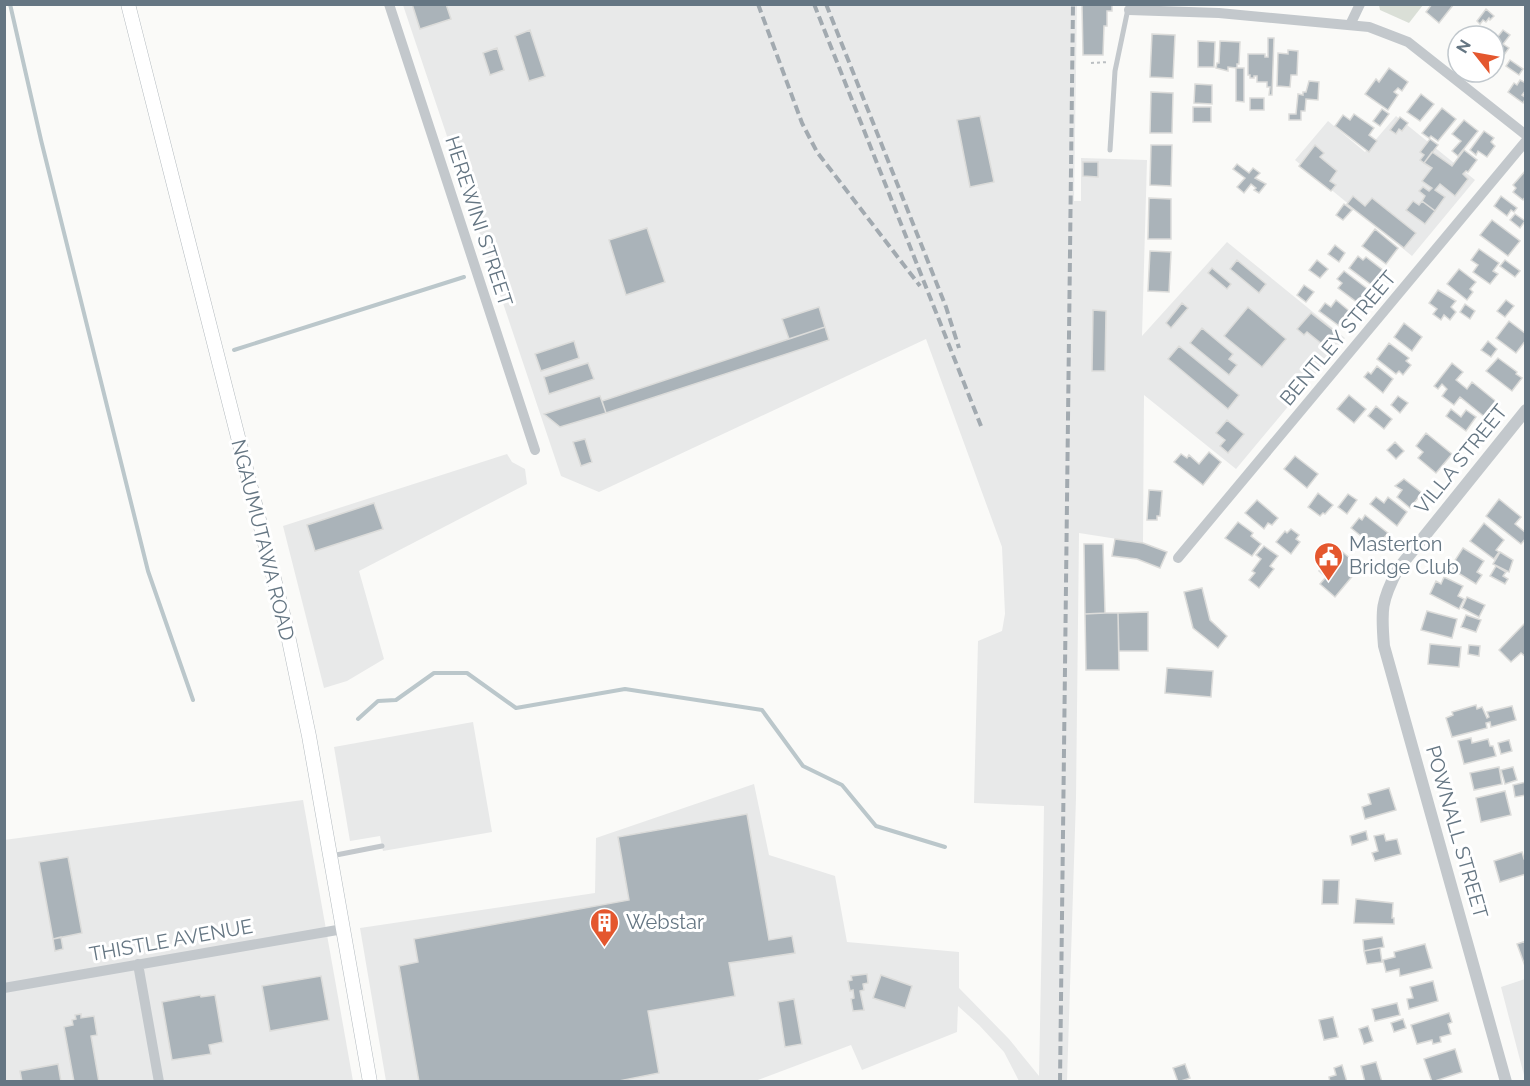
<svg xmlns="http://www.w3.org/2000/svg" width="1530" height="1086" font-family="Raleway,sans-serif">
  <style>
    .built { fill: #e8e9e9 }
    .green { fill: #dadfd7 }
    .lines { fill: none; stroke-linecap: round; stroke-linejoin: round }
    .stream { stroke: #bbc7cb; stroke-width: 4 }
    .building { fill: #aab3b9; stroke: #dcdcda; stroke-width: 1.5 }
    .secondary-casing { stroke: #b3babf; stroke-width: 15 }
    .path { stroke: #bbbfc2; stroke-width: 2; stroke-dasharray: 3 3; stroke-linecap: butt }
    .service { stroke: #c3c8cc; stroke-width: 5 }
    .minor { stroke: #c3c8cc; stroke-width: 10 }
    .tertiary { stroke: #c3c8cc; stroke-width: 12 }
    .secondary { stroke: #fff; stroke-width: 14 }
    .rail { stroke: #a2aab0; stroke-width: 4; stroke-dasharray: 9 4.5; stroke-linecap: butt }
    .labels { text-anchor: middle; stroke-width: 6; stroke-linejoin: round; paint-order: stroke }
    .street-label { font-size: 20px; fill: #657683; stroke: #fff }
    .poi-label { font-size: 20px; fill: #657683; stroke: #fff; text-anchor: start }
  </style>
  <rect width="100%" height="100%" fill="#fafaf8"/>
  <!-- built -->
  <path class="built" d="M403,5h674l-3,196h7v-43l66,2 -5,176 85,-94 118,96 -109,131 -92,-74 -1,148 -64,-10 -3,265 -9,283h-48l-15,-29 -25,-27 -21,-19 -1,26 -95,38 -11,-25 -96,36h-369l-26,-153 235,-35 1,-55 158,-54 15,71 66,21 12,66 112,10v36l50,51 30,37 4,-201 1,-69 -70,-3 4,-162 24,-10 3,-17 -3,-67 -76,-208 -327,153 -38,-16z
    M1396,116l79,64 -63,76 -117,-96 33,-39 37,31z
    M507,454l5,8 13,7 2,15 -168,87 25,88 -37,22 -23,7 -41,-162z
    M473,722l19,110 -109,19 -3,-15 -30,5 -16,-94z
    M303,800l50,281h-348l-1,-241z
    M1525,979h1l-1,100 -24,-92z"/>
  <!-- green -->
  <path class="green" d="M1379,5v-1l44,1 -14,18 -29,-13z"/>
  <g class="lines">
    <!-- stream -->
    <path class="stream" d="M10,4l31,136 107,431 45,129
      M234,350l230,-73
      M358,719l20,-18 18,-1 38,-27h33l49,35 109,-19 137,21 41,56 39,19 34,41 69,21"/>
  </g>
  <!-- building -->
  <path class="building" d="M412,4h34l5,15 -31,10z
    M1082,4h30v7h-5v15h-3l-1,29h-20z
    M1432,4h22l-15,19 -13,-11z
    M1486,9l8,7 -4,4 -1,-2 -3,4 -3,-2 -3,4 -3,-3z
    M530,30l15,46 -16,5 -14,-45z
    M1503,30l7,5 -7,9 6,4 -13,18 -2,-1v-28l2,2z
    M1152,34l23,1 -2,43 -23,-1z
    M1268,38h6l-2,57h-3l1,-8h-3v-5h-10v-6h-3v2h-4v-3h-2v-21h17v3h3z
    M1198,41l17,1 -1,25h-16z
    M1220,41l20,1 -1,22h-2v4l-9,-1v4l-12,-3 1,-5h2z
    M497,48l7,22 -14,5 -7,-22z
    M1288,50l10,1 -1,24h-6l-1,12 -13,-1 1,-33 10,1z
    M1510,60l13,9 -4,6 -13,-9z
    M1236,68h8v34l-8,-1z
    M1389,68l19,14 -6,9 -4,-3 -4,4 4,3 -10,15 -23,-16 11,-15 3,3z
    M1520,80l6,3v7l-4,5 4,3 -3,5 -15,-11 6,-9 3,2z
    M1309,81l10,1 -1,18 -12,-1 -1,12h-4v9h-12v-6h7l2,-20 5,1v-3h3z
    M1195,84l17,1v19l-18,-1z
    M1151,92l22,1 -1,40h-22z
    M1421,94l13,10 -14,17 -13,-9z
    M1250,98h14v12h-14z
    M1193,107h18v15h-18z
    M1442,108l14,11 -18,22 -7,-5 -2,2 -7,-5z
    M1382,109l7,5 -9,12 -7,-5z
    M1354,114l20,14 -5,7 8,6 -8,11 -34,-26 8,-11 7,5z
    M980,116l14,66 -24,5 -13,-67z
    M1400,117l8,6 -6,8 -3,-2 -3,5 -6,-4z
    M1464,120l14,11 -20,25 -6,-5 9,-10 -9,-7z
    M1484,131l10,7 -3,4 4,4 -8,11 -9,-6 -2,4 -6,-5z
    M1430,139l8,6 -14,18 -4,-3 4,-5 -4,-3z
    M1151,145h21l-1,41 -21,-1z
    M1315,145l9,8 -4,4 17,14 -7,10 6,4 -5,6 -32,-25z
    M1464,150l13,10 -9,12 -2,-1 -3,3 5,5 -13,17 -15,-12 -5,6 10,7 -10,14 -13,-10 3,-5 -6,-5 4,-4 6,4 3,-3 -10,-7 10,-13 -8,-5 8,-11 20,14z
    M1083,162h15v15l-15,-1z
    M1237,164l12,9 4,-5 7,5 -5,5 11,6 -7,9 -5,-3 2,-2 -5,-4 -7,9 -7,-6 8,-9 -12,-9z
    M1526,170v26l-3,4 -10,-8 3,-4 -3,-3z
    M1353,196l12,10 7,-8 44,35 -12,15 -57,-44z
    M1501,196l16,12 -3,4 -3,-2 -4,6 -13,-10z
    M1149,198l22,1v40h-23z
    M1413,201l6,4 3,-4 13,10 -10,13 -19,-14z
    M1344,204l8,6 -9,10 -7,-5z
    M1515,214l10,7 -5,7 -10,-8z
    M1492,220l28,21 -12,15 -28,-21z
    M647,228l18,54 -39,13 -17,-55z
    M1375,229l23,19 -12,16 -24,-18z
    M1335,245l10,8 -6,9 -11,-8z
    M1479,249l20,14 -6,8 5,3 -8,10 -17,-12 5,-7 -7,-5z
    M1150,251l21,1 -2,40 -21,-1z
    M1358,256l5,4 3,-3 18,14 -11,15 -24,-18z
    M1237,260l29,24 -7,9 -29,-24z
    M1317,260l11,9 -8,9 -11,-8z
    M1505,260l15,11 -5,6 -15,-11z
    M1212,268l19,16 -4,5 -19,-16z
    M1459,269l17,13 -6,7 3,3 -6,8 -20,-16z
    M1344,271l25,19 -11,13 -20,-15 4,-5 -5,-4z
    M1304,285l10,7 -8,10 -9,-7z
    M1438,290l18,11 -5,6 5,5 -6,8 -6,-5 -3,5 -8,-6 4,-5 -8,-6z
    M1336,300l17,14 -11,14 -23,-17 6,-8 6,4z
    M1506,300l8,6 -9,11 -8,-6z
    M1182,303l6,5 -17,20 -5,-5z
    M1465,304l10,7 -5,8 -10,-7z
    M819,307l6,20 -36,12 -7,-20z
    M1248,307l38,32 -24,28 -38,-31z
    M1093,310l13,1 -1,60h-13z
    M1311,313l27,21 -11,14 -20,-16 -3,3 -7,-6z
    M1509,321l17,13v6l-10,13 -20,-15z
    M1404,323l18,14 -10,14 -18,-14z
    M825,327l4,13 -223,73 -4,-12z
    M1202,328l31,26 -4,5 8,6 -8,10 -39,-32z
    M574,341l5,17 -38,13 -6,-17z
    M1488,341l9,8 -6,8 -10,-7z
    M1389,343l20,15 -3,3 5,4 -8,10 -4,-4 -3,3 -19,-15z
    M1179,346l60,49 -11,14 -60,-50z
    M1498,358l19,14 -1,2 6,4 -10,13 -26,-20z
    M588,363l6,16 -45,15 -5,-17z
    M1452,363l11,9 -7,8 11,9 5,-7 26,21 -12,15 -26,-21 -6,8 -12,-9 5,-7 -5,-5 -4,5 -4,-3z
    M1377,366l16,13 -10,14 -19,-16 4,-5 3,2z
    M1349,395l17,14 -12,14 -17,-14z
    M600,396l6,17 -46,14 -16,-13z
    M1398,396l10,7 -8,10 -9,-8z
    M1376,406l16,13 -8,10 -16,-13z
    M1451,409l10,8 5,-7 10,7 -10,14 -20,-15z
    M1227,420l17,14 -16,19 -8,-7 5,-6 -9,-7z
    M1426,433l26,21 -16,19 -18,-15 5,-6 -7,-6z
    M585,439l7,23 -11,4 -8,-24z
    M1395,442l9,9 -8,8 -9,-9z
    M1209,452l12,10 -18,23 -29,-23 7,-8 6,4 2,-3 10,9z
    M1295,456l23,18 -11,14 -23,-19z
    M1404,479l18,14 -12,15 -13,-11 5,-7 -7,-4z
    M1149,490l13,1 -2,25h-3v4h-10z
    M1318,493l15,12 -8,9 -2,-1 -3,3 -12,-9z
    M1348,494l9,6 -10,14 -9,-7z
    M1376,497l8,6 4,-6 19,15 -10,14 -27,-22z
    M1499,499l22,18 -6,7 11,9v5l-5,6 -35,-28z
    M1257,500l21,18 -6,7 -4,-2 -4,6 -19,-16z
    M374,503l9,26 -68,22 -8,-26z
    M1365,515l23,18 -12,15 -25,-20 8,-10 3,2z
    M1238,522l15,11 -2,3 10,8 -9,12 -27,-18z
    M1484,523l20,17 -8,10 3,2 -5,7 -24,-18z
    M1291,529l8,6 -3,4 4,3 -9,12 -15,-12 9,-11 2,2z
    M1115,539l28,4 24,9 -7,16 -23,-9 -25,-3z
    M1084,544h19l2,69 -20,1z
    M1264,546l14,10 -8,10 4,3 -15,19 -10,-8 6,-7 -3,-2 9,-12 -5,-4z
    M1338,548l22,19 -25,30 -15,-13 6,-7 -7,-6z
    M1463,548l21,13 -7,11 5,3 -6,9 -26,-16z
    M1500,552l13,8 -4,12 -16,-8z
    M1496,566l10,6 -3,4 5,3 -3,5 -15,-8z
    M1444,577l19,9 -5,10 6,3 -5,10 -29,-15 6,-13 5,3z
    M1202,588l8,32 17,16 -9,12 -25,-20 -9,-36z
    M1467,597l18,8 -6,12 -17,-9z
    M1427,611l30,8 -5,19 -31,-8z
    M1148,612v39h-29l-1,-38z
    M1105,613h13l1,57h-33l-1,-56z
    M1466,615l15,5 -5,12 -15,-5z
    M1525,623l1,34 -5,-4 -10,9 -12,-12z
    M1430,644l31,3 -2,20 -31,-3z
    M1469,645l11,1 -1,10 -11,-2z
    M1167,668l46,3 -2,26 -46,-4z
    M1476,705l1,4 5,-2 5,11 2,-1 -2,-5 25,-6 4,14 -25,7 -1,-5 -4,1 1,5 -35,9 -6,-19 7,-3 -1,-3z
    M1471,738l1,5 16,-4 2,7h3l3,10 -32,8 -6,-23z
    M1509,740l3,11 -11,3 -3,-11z
    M1499,767l3,17 -28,6 -4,-17z
    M1513,767l4,13 -12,4 -4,-14z
    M1526,782v13l-11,2 -2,-12z
    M1389,788l7,22 -31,9 -3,-12 9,-3 -3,-10z
    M1505,791l6,24 -30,7 -5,-24z
    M747,814l22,126 23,-4 3,17 -66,10 6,33 -87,15 11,62 -45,9h-195l-20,-116 19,-4 -4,-23 215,-39 -11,-63z
    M1366,831l2,9 -16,5 -2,-9z
    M1384,834l2,7 11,-2 4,15 -26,7 -3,-8 6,-2 -4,-15z
    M1522,852l2,7h2v15l-26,8 -6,-21z
    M68,857l14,76 -29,6 -14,-77z
    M1323,880h16l-1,24h-16z
    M1356,899l37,4 -1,15h2v6l-40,-1z
    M61,937l2,12 -8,2 -2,-12z
    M1382,937l2,10 -20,4 -1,-11z
    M1526,941v25h-1l-8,-22z
    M1425,944l7,24 -32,8 -1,-7 -13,3 -3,-12 12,-3 -1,-5z
    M1380,948l2,14 -15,2 -3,-13z
    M867,974l1,9 -5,1 1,6 -4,1 4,19 -11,1 -2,-12 3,-1 -1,-8 -3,1 -2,-10 4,-1 -1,-4z
    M881,975l31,11 -7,22 -32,-10z
    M321,976l8,44 -59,11 -8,-45z
    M1433,981l5,20 -29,8 -2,-10 6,-1 -3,-11z
    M200,995l1,2 14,-2 8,47 -14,3 2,9 -39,6 -10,-58z
    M794,999l8,45 -17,3 -7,-45z
    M1397,1003l3,12 -25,6 -3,-12z
    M1449,1013l3,9 -4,2 3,10 -11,3 1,5 -8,2 -1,-4 -15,4 -6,-19z
    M81,1014v4l13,-2 3,19 -6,1 8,46h-25l-10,-55 9,-2 -1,-5 4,-1 -1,-4z
    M1333,1017l5,20 -14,3 -5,-20z
    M1403,1019l3,9 -12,4 -3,-9z
    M1368,1026l5,15 -9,3 -5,-15z
    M1455,1049l7,23 -30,10 -8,-23z
    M1376,1062l6,20h-17l-4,-16z
    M58,1064l3,18h-39l-2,-11z
    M1185,1064l5,14 -12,4 -5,-14z
    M1342,1065l5,17h-17l-1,-5 7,-2 -2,-7z"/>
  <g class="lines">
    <defs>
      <path id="secondary" d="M128,4l158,622 23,110 61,346"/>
    </defs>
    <!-- secondary casing -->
    <use href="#secondary" class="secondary-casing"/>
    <!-- path -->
    <path class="path" d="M1091,63l18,-1"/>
    <!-- service -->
    <path class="service" d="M1110,150l5,-79 14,-67
      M331,856l51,-10"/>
    <!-- minor -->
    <path class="minor" d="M389,4l146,446
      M1129,10l90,3 150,14 39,15 118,93
      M1350,25l10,-21
      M1178,558l348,-417
      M138,964l21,118
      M4,988l339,-59"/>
    <!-- tertiary -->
    <path class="tertiary" d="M1506,1082l-122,-436c-3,-36 -3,-45 14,-77l128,-159"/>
    <!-- secondary -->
    <use href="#secondary" class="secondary"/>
    <!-- rail -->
    <path class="rail" d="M758,4l44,119 15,29 103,134
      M814,4l167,422
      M826,4l120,303 13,41
      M1060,1082l13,-1078"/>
  </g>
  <!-- icons -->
  <defs>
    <symbol id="civic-pin" viewBox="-11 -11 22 30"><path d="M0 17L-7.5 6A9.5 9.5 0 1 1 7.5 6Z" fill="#e4572e" stroke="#fff"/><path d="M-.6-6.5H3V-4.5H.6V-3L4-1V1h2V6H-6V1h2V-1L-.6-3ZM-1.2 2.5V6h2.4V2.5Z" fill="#fff"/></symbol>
    <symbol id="building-pin" viewBox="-11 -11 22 30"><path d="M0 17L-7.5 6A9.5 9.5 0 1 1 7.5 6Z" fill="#e4572e" stroke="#fff"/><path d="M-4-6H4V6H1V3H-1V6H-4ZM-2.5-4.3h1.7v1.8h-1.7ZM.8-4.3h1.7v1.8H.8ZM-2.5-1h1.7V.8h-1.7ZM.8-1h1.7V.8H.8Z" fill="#fff"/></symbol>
  </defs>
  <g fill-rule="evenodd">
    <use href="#civic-pin" x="1312" y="540" width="33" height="45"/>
    <use href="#building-pin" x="588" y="906" width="33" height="45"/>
  </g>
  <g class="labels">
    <!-- street labels -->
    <g class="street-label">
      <text transform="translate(479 221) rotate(72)" y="7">HEREWINI STREET</text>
      <text transform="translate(1338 338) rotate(-50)" y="7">BENTLEY STREET</text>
      <text transform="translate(1461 459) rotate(-51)" y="7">VILLA STREET</text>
      <text transform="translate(263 540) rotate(76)" y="7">NGAUMUTAWA ROAD</text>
      <text transform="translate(1457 832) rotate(74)" y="7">POWNALL STREET</text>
      <text transform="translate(171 940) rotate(-10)" y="7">THISTLE AVENUE</text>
    </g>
    <!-- poi labels -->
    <g class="poi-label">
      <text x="1349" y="551">Masterton<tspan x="1349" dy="23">Bridge Club</tspan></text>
      <text x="626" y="929">Webstar</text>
    </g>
  </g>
  <!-- border -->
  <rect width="1530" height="1086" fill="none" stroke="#657683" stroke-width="12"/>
  <!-- north arrow -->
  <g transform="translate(1476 54) rotate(301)"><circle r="28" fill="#ffffff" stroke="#c1c8cd" stroke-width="1.5"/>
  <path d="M0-4.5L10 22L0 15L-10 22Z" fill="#e4572e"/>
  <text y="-9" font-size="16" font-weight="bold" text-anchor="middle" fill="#657683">N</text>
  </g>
</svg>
